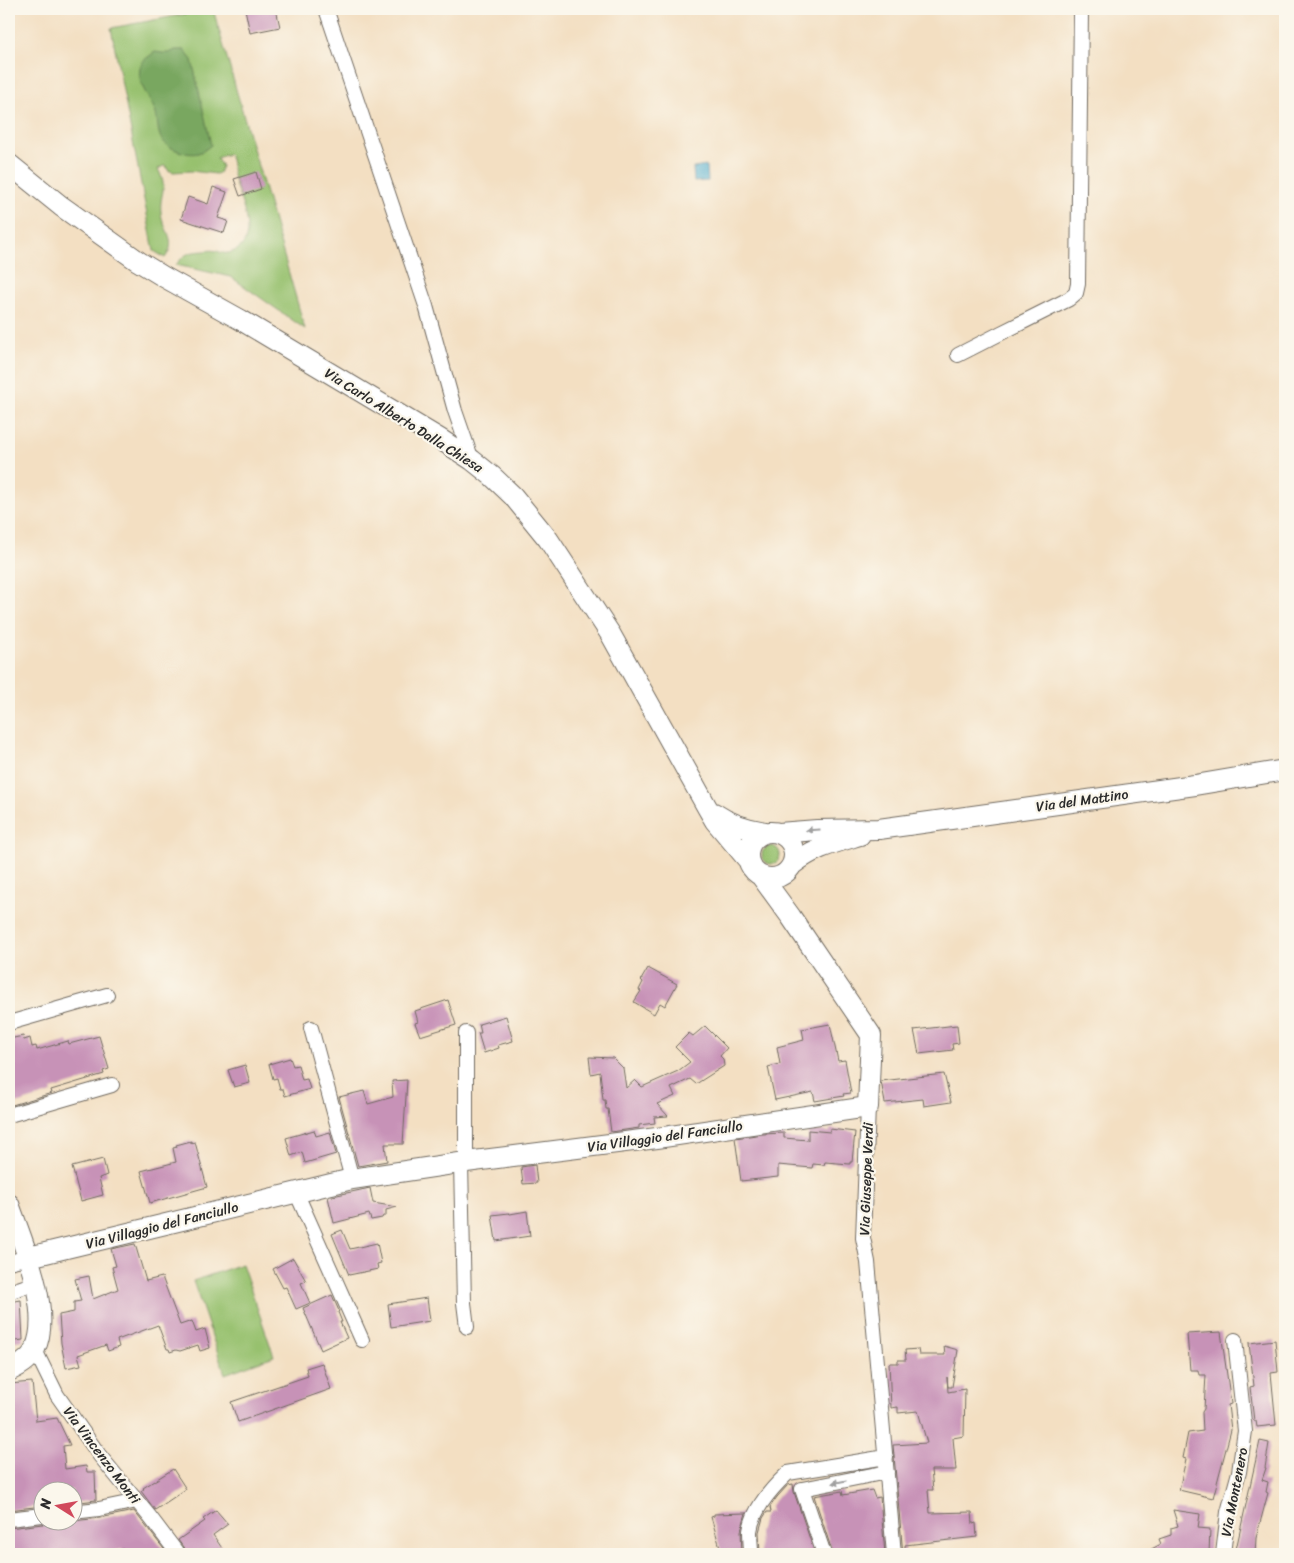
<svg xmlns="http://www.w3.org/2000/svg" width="1294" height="1563" font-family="Sriracha,sans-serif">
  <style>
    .green { fill: #97c16e; stroke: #61764c }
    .forest { fill: #79a761; stroke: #526946 }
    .water { fill: #4faccd; stroke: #3d6c7c }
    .building { fill: #c792b7 }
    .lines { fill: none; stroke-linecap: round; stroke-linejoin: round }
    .street-casing { stroke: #716a60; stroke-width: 16 }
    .secondary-casing { stroke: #716a60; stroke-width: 22 }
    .street { stroke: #fff; stroke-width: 14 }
    .secondary { stroke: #fff; stroke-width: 20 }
    .oneway { fill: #a0a0a0 }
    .labels { text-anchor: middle; stroke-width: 4.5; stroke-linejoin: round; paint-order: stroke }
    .street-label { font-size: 14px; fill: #2b2b2b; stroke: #fbf7ec }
  </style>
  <rect width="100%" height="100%" fill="#fbf7ec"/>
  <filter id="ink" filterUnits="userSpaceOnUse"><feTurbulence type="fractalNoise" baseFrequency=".02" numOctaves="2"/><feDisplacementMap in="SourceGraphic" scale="10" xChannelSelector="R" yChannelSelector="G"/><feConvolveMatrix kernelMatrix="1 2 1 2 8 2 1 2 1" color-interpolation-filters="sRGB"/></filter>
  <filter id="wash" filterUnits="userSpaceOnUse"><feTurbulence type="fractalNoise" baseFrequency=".0096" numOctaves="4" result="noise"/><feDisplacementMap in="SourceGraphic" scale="20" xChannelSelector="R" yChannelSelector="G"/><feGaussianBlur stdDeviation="1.12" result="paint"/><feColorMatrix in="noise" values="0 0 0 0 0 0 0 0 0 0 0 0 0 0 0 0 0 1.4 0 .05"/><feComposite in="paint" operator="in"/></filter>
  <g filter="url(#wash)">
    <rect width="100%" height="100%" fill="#f3dfc2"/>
    <!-- green -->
    <path class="green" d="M213,9l92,320 -74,-52 -55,-12c10,-13 14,-13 29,-14 4,-1 8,-1 12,0 4,1 6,3 11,2 35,-7 12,-52 6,-73 -2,-9 -1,-17 -5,-26l-13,4 6,8 -3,7 -3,1 -25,-3 -18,1 -5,-2 -3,-5 -7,4c11,21 1,24 3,43 1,17 18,28 4,46l-11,-7 -43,-223z
      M762 855a9 9 0 1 1 18 0a9 9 0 1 1-18 0Z
      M242,1264l32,92 -49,18 -32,-93z"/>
    <!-- forest -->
    <path class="forest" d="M175,50h9l8,10 19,85c-4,3 -8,7 -13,8 -10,3 -29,-4 -35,-12 -7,-8 -4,-21 -8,-30 -5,-14 -18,-26 -15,-43 1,-8 9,-11 15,-16 8,1 13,3 20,-2z"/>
    <!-- water -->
    <path class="water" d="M707,166l1,15 -14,1 -1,-14z"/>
    <g id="blocks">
      <!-- building -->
      <path class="building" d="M245,9h31l4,18 -30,6z
        M256,172l5,17 -21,7 -6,-17z
        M213,187l14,5 -9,26 10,3 -4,12 -43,-14 7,-22 20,7z
        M648,968l29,16 -12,22 -5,-3 -6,11 -20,-12 7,-11 -2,-1 4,-8 -2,-2z
        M448,1000l8,25 -36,11 -5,-13 3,-1 -3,-11z
        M506,1016l7,25 -15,4 1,3 -15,5 -6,-20h3l-2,-9z
        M830,1024l8,37 7,-1 6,33 -8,1 1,2 -29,5 -2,-9 -38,8 -7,-33 12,-3 -3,-17 27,-7 -2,-11z
        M957,1025l2,18 -7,1 1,6 -34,4 -5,-24z
        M705,1026l22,22 -7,8 3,3 1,7 -28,18 -6,-5 -19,9 4,8 -18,8 11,12 -14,1 1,6 -16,2v3l-28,4 -3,-23h-2l-1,-9h-2l-3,-28 -9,2 -2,-17 24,1 10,10 3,20 9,-8 7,7 36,-16 12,-9 -15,-15 14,-14 4,3z
        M23,1036l1,4 6,-2 2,9 4,-1 1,4 31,-9 1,3 30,-8 10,33 -6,2 1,3 -53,16 1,3 -43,13v-67z
        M290,1058l3,8 5,-1 4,15 5,-1 3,10 -25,7 -2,-7h-3l-3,-11 -4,1 -4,-15z
        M245,1065l5,18 -16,4 -6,-17z
        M944,1074l7,28 -27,4 -1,-7 -38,4 -4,-22z
        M407,1080l-4,64h-18l2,17 -29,5 -19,-69 25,-6 4,13 25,-7 -1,-16z
        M830,1129l25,3 -3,30h-2v2l-25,-2 -1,3 -11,-1 -1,4 -34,-3v12l-37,4 -6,-43 28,-4 21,-1v5l24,2v-10l22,2z
        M314,1130l2,6 14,-4 6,22 -31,9 -3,-11 -11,4 -5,-18z
        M191,1141v2l4,-1 12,45 -57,16 -9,-32 35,-9 -3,-14 4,-1 -1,-2z
        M103,1159l4,16 -8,3 4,17 -22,6 -9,-34z
        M535,1165l2,18 -14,1 -2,-17z
        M370,1188l3,15 24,4 -11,3v6h-3l-1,2 -11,2 -2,-6 -35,9 -6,-26z
        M527,1211l3,25 -34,5 -4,-26 17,-2 1,1z
        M342,1230l8,19 27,-6 4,20 -4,1 1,5 -29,6 -17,-41z
        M135,1244l11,37 16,-4 18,48 12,-4 4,11 9,-3 5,19 -10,3 -2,-6 -18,6 -4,-1 -6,2 -1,-3h-2l-9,-24 -41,15 2,7 -11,4 -2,-6 -28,10 3,10 -15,3 -5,-25 -2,-28 15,-3v-10l7,-1 -6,-22 14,-3 4,23 25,-10 -6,-22 4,-1 -5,-17z
        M293,1258l13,23 -5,2 9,20 -14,6 -10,-22 -3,1 -10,-19z
        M332,1295l7,16 -1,1 4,10h-2l7,16 -26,12 -18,-42z
        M427,1298l3,23 -39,6 -3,-23z
        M21,1300l2,40 -7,1 -7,-2v-37z
        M1221,1332l10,72 -3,1 3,25 -18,68 -34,-8 7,-31 -3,-1 5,-25 15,-2 -1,-19 2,-3 2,-34h-7l-1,-5h-8l-3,-36z
        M1275,1340l3,32 -7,1 5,52 -19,2 -1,-6h-2l-4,-34 4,-1 -5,-43z
        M944,1346l14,4 -6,37h-4l-1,-10 1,15 17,-3 -1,47 -11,2 3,32h-25l2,20h-5l2,23 42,-1 1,12 3,-1 1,14 -72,8v9h-2l-10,-109 34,-2 -9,-32 -20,2v-6l-7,1 -2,-45h9v-3h8l-1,-10 13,-1 1,6h26z
        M322,1363l9,26 -93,33 -7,-20 77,-26 -2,-8z
        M32,1382l4,39 21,-3 13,27 -7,1 2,23 21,-3 1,6h8l1,28 -24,3v-13h-30v16l-33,4v-96h3l-3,-30z
        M1260,1441l9,2 -4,25h1l-4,12 6,2 -2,10 2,1 -12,45 -1,16h-20z
        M173,1469l13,20 -31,21 -14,-19 3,-2 -1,-1z
        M793,1484l1,8 21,62h-55l-1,-22 4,-14 4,-6h4l-1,-5 7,-10 11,-12z
        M872,1490l3,8 5,-1 5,57h-52l-19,-58 28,-5 1,4z
        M216,1510l12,14 -15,11 13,19h-38l-10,-14 27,-19 -2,-2z
        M1173,1510l27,4 -2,14 12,1 -1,25h-67l19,-10 -2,-5 12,-4v-7l7,-2z
        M134,1511l33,42 -43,1 -1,-5 -25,5h-89v-26l34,-4 6,-4 24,1 27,-3z
        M746,1513l-5,18 1,23h-20l-11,-37 3,-1v-2z"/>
    </g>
  </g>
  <g filter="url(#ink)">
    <use href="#blocks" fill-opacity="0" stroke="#716a60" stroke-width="1"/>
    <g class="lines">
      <defs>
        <path id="street" d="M326,9l100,297 29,105 17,49
          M958,355l43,-22 68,-34 7,-6 2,-9 3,-275
          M9,1023l98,-28
          M311,1028l41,151
          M466,1033v129
          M868,1107l-5,131 5,24 26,292
          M9,1115l103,-30
          M461,1163l3,140 3,24
          M296,1192l66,148
          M9,1262l20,-5
          M9,1292l26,-9
          M35,1350l22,45 43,61 50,61 28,37
          M72,1512l27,-3 38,-8
          M9,1519l33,-4
          M751,1554c0,-7 -1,-16 -1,-23 3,-22 23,-44 38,-58l98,-16
          M824,1554l-22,-65 85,-17
          M1223,1554l5,-42 11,-40 6,-41 -10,-91"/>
        <path id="secondary" d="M9,164l52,42 77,55 26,16 77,43 199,119 32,21 20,16 21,20 35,43 63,96 97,174 7,12 33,39
          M714,813c16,11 32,16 51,19
          M748 855a23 23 0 1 1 46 0a23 23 0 1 1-46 0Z
          M779,833l38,-3 62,-1 316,-44 90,-15
          M792,865c21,-17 42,-22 68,-30
          M9,1204c13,37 44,107 26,145 -4,10 -17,18 -26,22
          M29,1257l323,-78 114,-17 191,-24 211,-31 3,-72 -80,-118 -30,-41"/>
      </defs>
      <!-- street casing -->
      <use href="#street" class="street-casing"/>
      <!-- secondary casing -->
      <use href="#secondary" class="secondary-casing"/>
      <!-- street -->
      <use href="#street" class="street"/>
      <!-- secondary -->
      <use href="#secondary" class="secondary"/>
    </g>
    <!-- one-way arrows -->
    <defs><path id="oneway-solid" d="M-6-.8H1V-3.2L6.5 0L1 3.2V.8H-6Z" transform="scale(1.25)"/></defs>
    <g class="oneway">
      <use href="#oneway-solid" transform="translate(813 830) rotate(176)"/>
      <use href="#oneway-solid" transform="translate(839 1482) rotate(169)"/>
    </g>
  </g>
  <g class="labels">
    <!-- street labels -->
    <g class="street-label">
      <text transform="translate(404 420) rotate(32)" y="5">Via Carlo Alberto Dalla Chiesa</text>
      <text transform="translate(1082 800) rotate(-8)" y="5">Via del Mattino</text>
      <text transform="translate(665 1136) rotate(-8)" y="5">Via Villaggio del Fanciullo</text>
      <text transform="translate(866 1179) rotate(-88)" y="5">Via Giuseppe Verdi</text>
      <text transform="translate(162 1225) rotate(-14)" y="5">Via Villaggio del Fanciullo</text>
      <text transform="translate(102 1455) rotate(53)" y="5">Via Vincenzo Monti</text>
      <text transform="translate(1234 1492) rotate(-79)" y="5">Via Montenero</text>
    </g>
  </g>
  <!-- margin -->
  <rect width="1294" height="1563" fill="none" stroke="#fbf7ec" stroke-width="30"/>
  <!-- north arrow -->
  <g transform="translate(58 1506) rotate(281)"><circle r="24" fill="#fbf7ec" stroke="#a8a59f"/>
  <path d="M0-4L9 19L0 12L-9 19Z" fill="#d1495b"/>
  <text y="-8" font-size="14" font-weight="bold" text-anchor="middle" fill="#2b2b2b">N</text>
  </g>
</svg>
